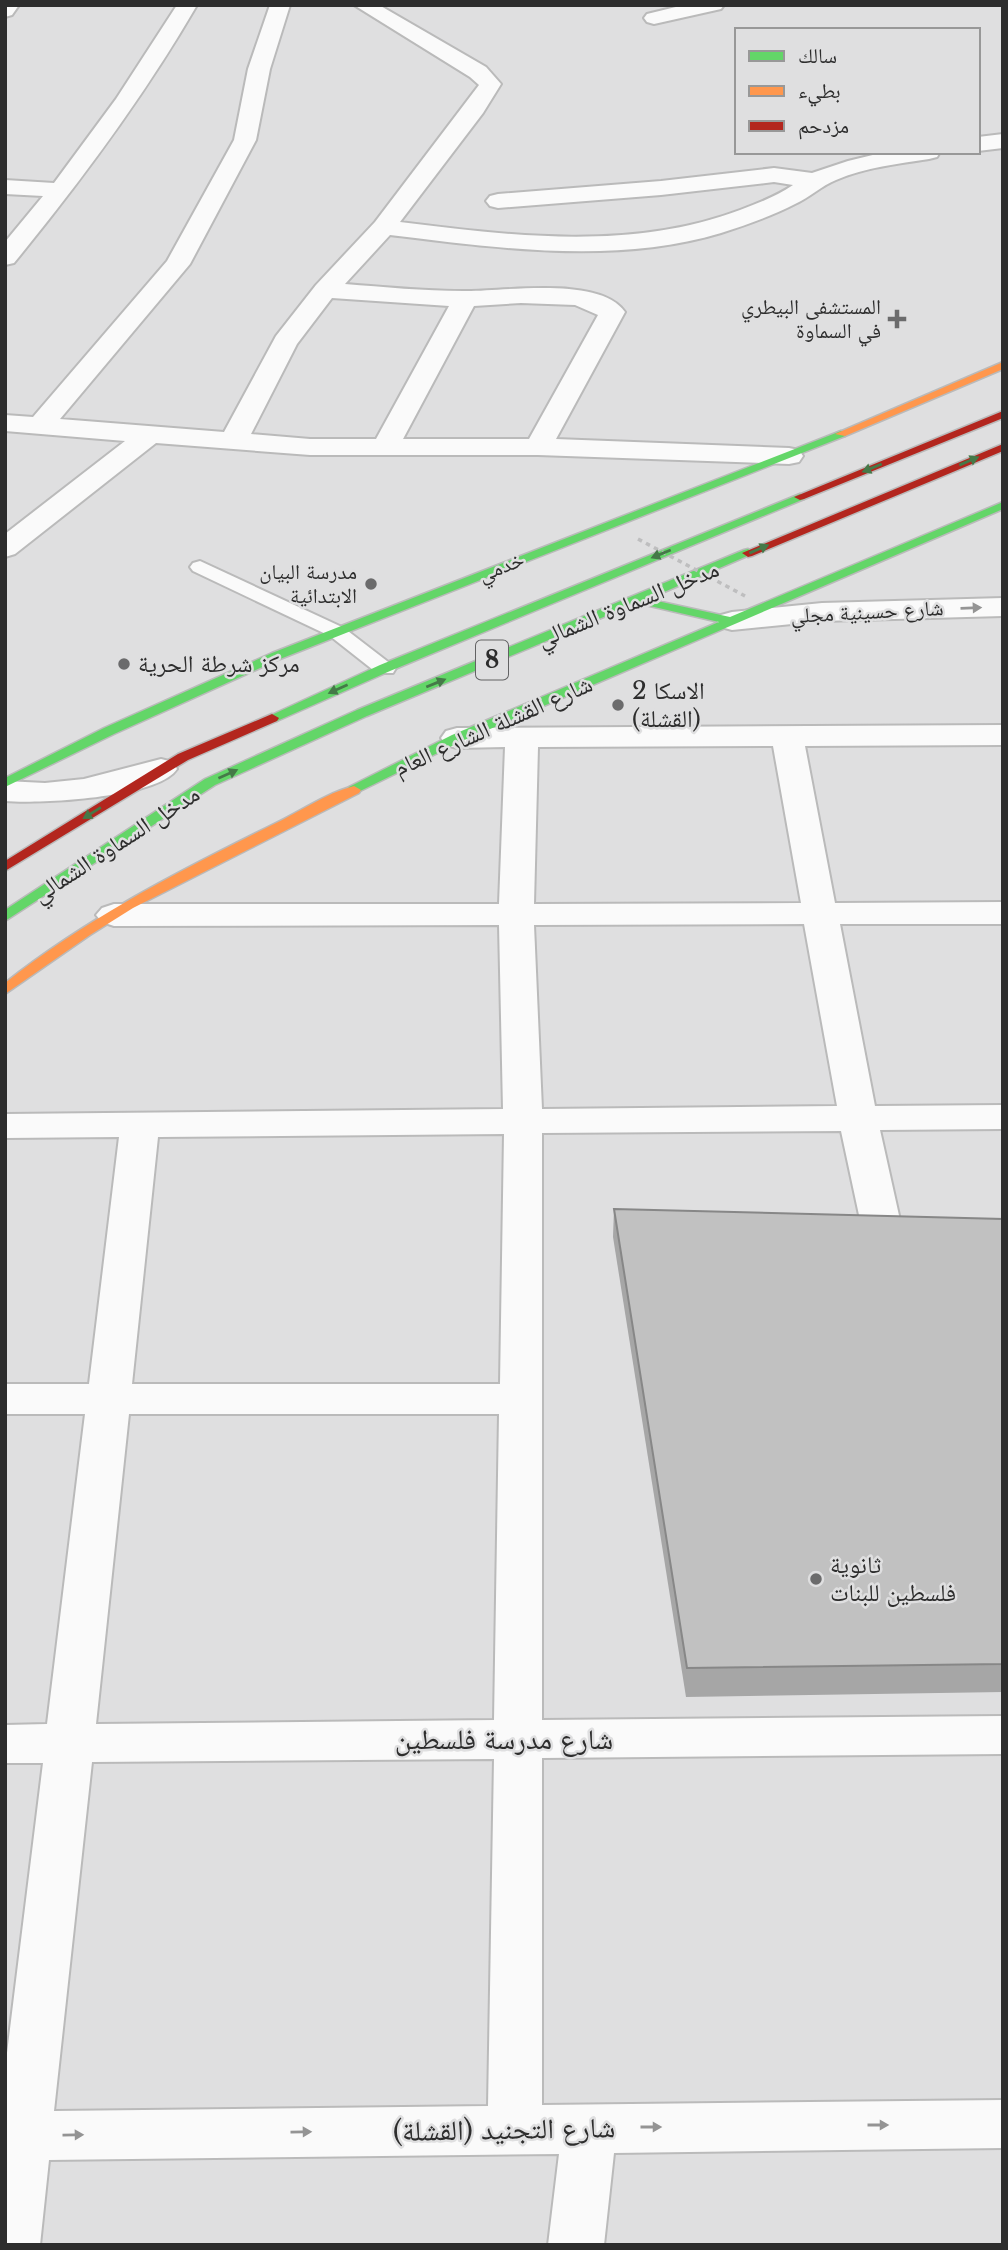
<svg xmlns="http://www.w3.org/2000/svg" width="1008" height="2250" font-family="'Libre Baskerville','Noto Naskh Arabic',serif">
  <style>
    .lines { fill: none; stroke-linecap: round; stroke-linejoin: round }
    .lane-casing { stroke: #bababa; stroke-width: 4 }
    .street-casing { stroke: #bababa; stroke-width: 4 }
    .fast-casing { stroke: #bababa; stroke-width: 3 }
    .slow-casing { stroke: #bababa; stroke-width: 3 }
    .jam-casing { stroke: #bababa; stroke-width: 3 }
    .lane { fill: #fafafa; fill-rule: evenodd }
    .street { fill: #fafafa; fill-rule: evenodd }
    .fast { fill: #63d668; fill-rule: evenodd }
    .slow { fill: #ff974d; fill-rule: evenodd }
    .jam { fill: #b3261e; fill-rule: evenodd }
    .path-bridge { stroke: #bebebf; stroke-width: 3.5; stroke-dasharray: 4.5 4.5; stroke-linecap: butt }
    .wall { fill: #a6a6a6 }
    .building { fill: #c1c1c1; stroke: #878787; stroke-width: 2 }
    .oneway { fill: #457948 }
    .oneway2 { fill: #949494 }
    .poi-dot { fill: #6b6b6c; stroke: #dfdfe0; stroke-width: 2.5 }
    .labels { text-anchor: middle; stroke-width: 5; stroke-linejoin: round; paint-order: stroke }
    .far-poi-label { font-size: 21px; fill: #2d2d2d; stroke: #dfdfe0; text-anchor: end }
    .far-street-label { font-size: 21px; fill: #2d2d2d; stroke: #dfdfe0 }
    .shield { fill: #dfdfe0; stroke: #626263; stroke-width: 2 }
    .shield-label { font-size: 23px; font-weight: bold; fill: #2d2d2d }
    .street-label { font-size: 24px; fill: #2d2d2d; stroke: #dfdfe0 }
    .poi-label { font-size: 24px; fill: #2d2d2d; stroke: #dfdfe0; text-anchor: start }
    .near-street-label { font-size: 28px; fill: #2d2d2d; stroke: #dfdfe0 }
  </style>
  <rect width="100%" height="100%" fill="#dfdfe0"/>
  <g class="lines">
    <defs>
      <path id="lane" d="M200,561l144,67 52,40 -3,5h-16l-47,-37 -137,-65 -3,-4 3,-4z"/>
      <path id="street" d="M5,5h14l-7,10 -7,2z
        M177,5h20c-54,93 -116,176 -183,258l-9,2v-23l38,-46 -38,-2v-14l49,3 62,-84z
        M270,5h20l-20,64 -14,71 -66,124 -130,155 164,13 52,-96 40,-51 59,-63 104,-137 -9,-8 -116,-72h25l107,62 15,17 -18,29 -83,109c112,14 232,29 340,-12 19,-7 37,-14 53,-25l-19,-3 -113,13 -163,13 -8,-2 -4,-5 4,-5 8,-2 163,-13 113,-13 38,5 36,-12 37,-9h55l-3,5 -8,2c-31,5 -63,8 -93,21 -15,6 -26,17 -41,24 -23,12 -49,21 -74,29 -106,32 -223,15 -331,2l-45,49c39,3 79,7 118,7 39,1 137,-16 162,21l-69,127 233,9 10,2 4,6 -4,6 -10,2 -251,-9h-228l-154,-12 -141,111 -10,3v-23l120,-93 -120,-10v-16l28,2 134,-156 67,-121 14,-71zM332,298l117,8 -73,133h-66l-59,-5 46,-90zM521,303l54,2 23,10 -69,124h-126l71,-133z
        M684,5h40l-3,4 -67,15 -7,-2 -3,-4 3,-4z
        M1003,134v14l-25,3v-14z
        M1003,598v18l-181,5 -90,9 -11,-3 -4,-6 4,-6 11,-3 90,-9z
        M1003,725v20l-198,1 30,157 168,-1v22h-163l35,182 128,-1v24l-123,1 22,99 -6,9 -14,4 -14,-4 -6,-9 -21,-98 -299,2v587l461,-4v38l-461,4v347l461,-5v48l-389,5 -10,92h-56l11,-91 -510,6 -9,85h-35v-176l38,-306h-38v-38l42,-1 38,-310h-80v-30h84l30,-247 -114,1v-24l498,-5 -4,-184 -385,1 -12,-4 -6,-7 6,-7 12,-4h385l6,-157 -48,1 -11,-3 -5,-7 5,-7 11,-3zM773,746l28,157 -267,1 4,-157zM804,924l33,182 -295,3 -8,-184zM504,1134l-4,250h-368l26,-247zM129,1414h370l-5,306 -398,4zM494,1759l-6,347 -434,5 38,-349z
        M161,759l12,3 4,7c-19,29 -137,35 -172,32v-20l40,2 39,-4z"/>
      <path id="fast" d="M841,431l6,3 -2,2 -565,223 -166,75 -109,53v-9l99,-50 168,-75z
        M800,494l6,3 -2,2 -414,172 -113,50 -5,1 -7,-4 115,-53z
        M1003,502v7l-541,232 -108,53 -7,-4 2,-3 103,-52 267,-113 -82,-19 -270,113 -152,69 -210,136v-11l200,-131 152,-69 387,-160 4,-1 6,4 -106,46 82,18z"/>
      <path id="slow" d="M1003,362v7l-158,67 -10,-2z
        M354,786l7,4 -2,3 -226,115 -43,27 -85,59v-11c82,-65 174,-112 267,-158 26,-12 54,-32 82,-39z"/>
      <path id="jam" d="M1003,411v7l-199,81 -4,1 -6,-3z
        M1003,444v7l-251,105 -4,1 -6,-4z
        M272,714l7,4 -2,3 -89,39 -183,111v-10l173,-107z"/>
    </defs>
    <!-- lane casing -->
    <use href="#lane" class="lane-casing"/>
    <!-- street casing -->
    <use href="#street" class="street-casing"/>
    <!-- fast casing -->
    <use href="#fast" class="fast-casing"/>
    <!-- slow casing -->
    <use href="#slow" class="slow-casing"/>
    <!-- jam casing -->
    <use href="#jam" class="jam-casing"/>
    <!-- lane -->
    <use href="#lane" class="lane"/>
    <!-- street -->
    <use href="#street" class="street"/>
    <!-- fast -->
    <use href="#fast" class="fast"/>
    <!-- slow -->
    <use href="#slow" class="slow"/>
    <!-- jam -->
    <use href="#jam" class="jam"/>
    <!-- path-bridge -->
    <path class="path-bridge" d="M638,539l107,57"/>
  </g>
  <!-- wall -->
  <path class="wall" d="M614,1209l389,10v473l-317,5 -73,-460z"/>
  <!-- building -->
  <path class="building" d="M614,1209l389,10v445l-316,4z"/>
  <!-- one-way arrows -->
  <defs><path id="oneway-solid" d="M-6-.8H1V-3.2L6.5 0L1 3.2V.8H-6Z" transform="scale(1.75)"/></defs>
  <g class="oneway">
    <use href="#oneway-solid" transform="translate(969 461) rotate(-23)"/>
    <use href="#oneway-solid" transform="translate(872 468) rotate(158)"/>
    <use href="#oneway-solid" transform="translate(759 549) rotate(-23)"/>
    <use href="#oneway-solid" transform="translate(661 554) rotate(158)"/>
    <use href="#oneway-solid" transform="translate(436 683) rotate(-22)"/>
    <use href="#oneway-solid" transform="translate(338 689) rotate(156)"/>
    <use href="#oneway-solid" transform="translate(228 774) rotate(-24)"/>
    <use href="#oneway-solid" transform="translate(92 813) rotate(148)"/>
  </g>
  <g class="oneway2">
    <use href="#oneway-solid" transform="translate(971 608) rotate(-2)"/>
    <use href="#oneway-solid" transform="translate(878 2125)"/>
    <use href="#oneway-solid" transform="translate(651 2127)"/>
    <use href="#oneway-solid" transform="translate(301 2132) rotate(-1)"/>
    <use href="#oneway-solid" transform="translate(73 2135) rotate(-1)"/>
  </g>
  <!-- markers -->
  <g class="poi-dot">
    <path d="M893.5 308.5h7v7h7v7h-7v7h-7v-7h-7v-7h7z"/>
    <circle cx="371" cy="584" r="7"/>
    <circle cx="124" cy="664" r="7"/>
    <circle cx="618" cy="705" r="7"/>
    <circle cx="816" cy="1579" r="7"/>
  </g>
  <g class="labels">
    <!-- far-poi labels -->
    <g class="far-poi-label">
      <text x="881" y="314">المستشفى البيطري<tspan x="881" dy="24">في السماوة</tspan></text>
      <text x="357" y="579">مدرسة البيان<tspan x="357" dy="24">الابتدائية</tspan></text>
    </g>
    <!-- far-street labels -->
    <g class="far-street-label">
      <text transform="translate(501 567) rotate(-22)" y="7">خدمي</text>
      <text transform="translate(867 612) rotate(-3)" y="7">شارع حسينية مجلي</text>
    </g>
    <!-- shield labels -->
    <rect class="shield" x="476" y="640.5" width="32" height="39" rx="5"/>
    <g class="shield-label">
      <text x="492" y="668">8</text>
    </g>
    <!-- street labels -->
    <g class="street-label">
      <text transform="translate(628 604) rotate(-22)" y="8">مدخل السماوة الشمالي</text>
      <text transform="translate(493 726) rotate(-24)" y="8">شارع القشلة الشارع العام</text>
      <text transform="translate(116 844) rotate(-33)" y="8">مدخل السماوة الشمالي</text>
    </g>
    <!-- poi labels -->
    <g class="poi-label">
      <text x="138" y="672">مركز شرطة الحرية</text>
      <text x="632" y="699">الاسكا 2<tspan x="632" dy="28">(القشلة)</tspan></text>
      <text x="830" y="1573">ثانوية<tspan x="830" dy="28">فلسطين للبنات</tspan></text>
    </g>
    <!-- near-street labels -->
    <g class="near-street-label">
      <text x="504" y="1749">شارع مدرسة فلسطين</text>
      <text transform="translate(504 2129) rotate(-1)" y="10">شارع التجنيد (القشلة)</text>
    </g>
  </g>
  <!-- border -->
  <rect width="1008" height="2250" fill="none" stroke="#2d2d2d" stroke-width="14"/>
  <!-- legend -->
  <rect x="735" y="28" width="245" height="126" fill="#dfdfe0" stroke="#989898" stroke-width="2"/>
  <rect x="749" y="51" width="35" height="10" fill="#63d668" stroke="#989898" stroke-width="2"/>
  <text x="798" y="63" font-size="21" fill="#2d2d2d">سالك</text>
  <rect x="749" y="86" width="35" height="10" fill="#ff974d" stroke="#989898" stroke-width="2"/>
  <text x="798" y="98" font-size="21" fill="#2d2d2d">بطيء</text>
  <rect x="749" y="121" width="35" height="10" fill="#b3261e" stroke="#989898" stroke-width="2"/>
  <text x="798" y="133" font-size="21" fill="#2d2d2d">مزدحم</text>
</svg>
